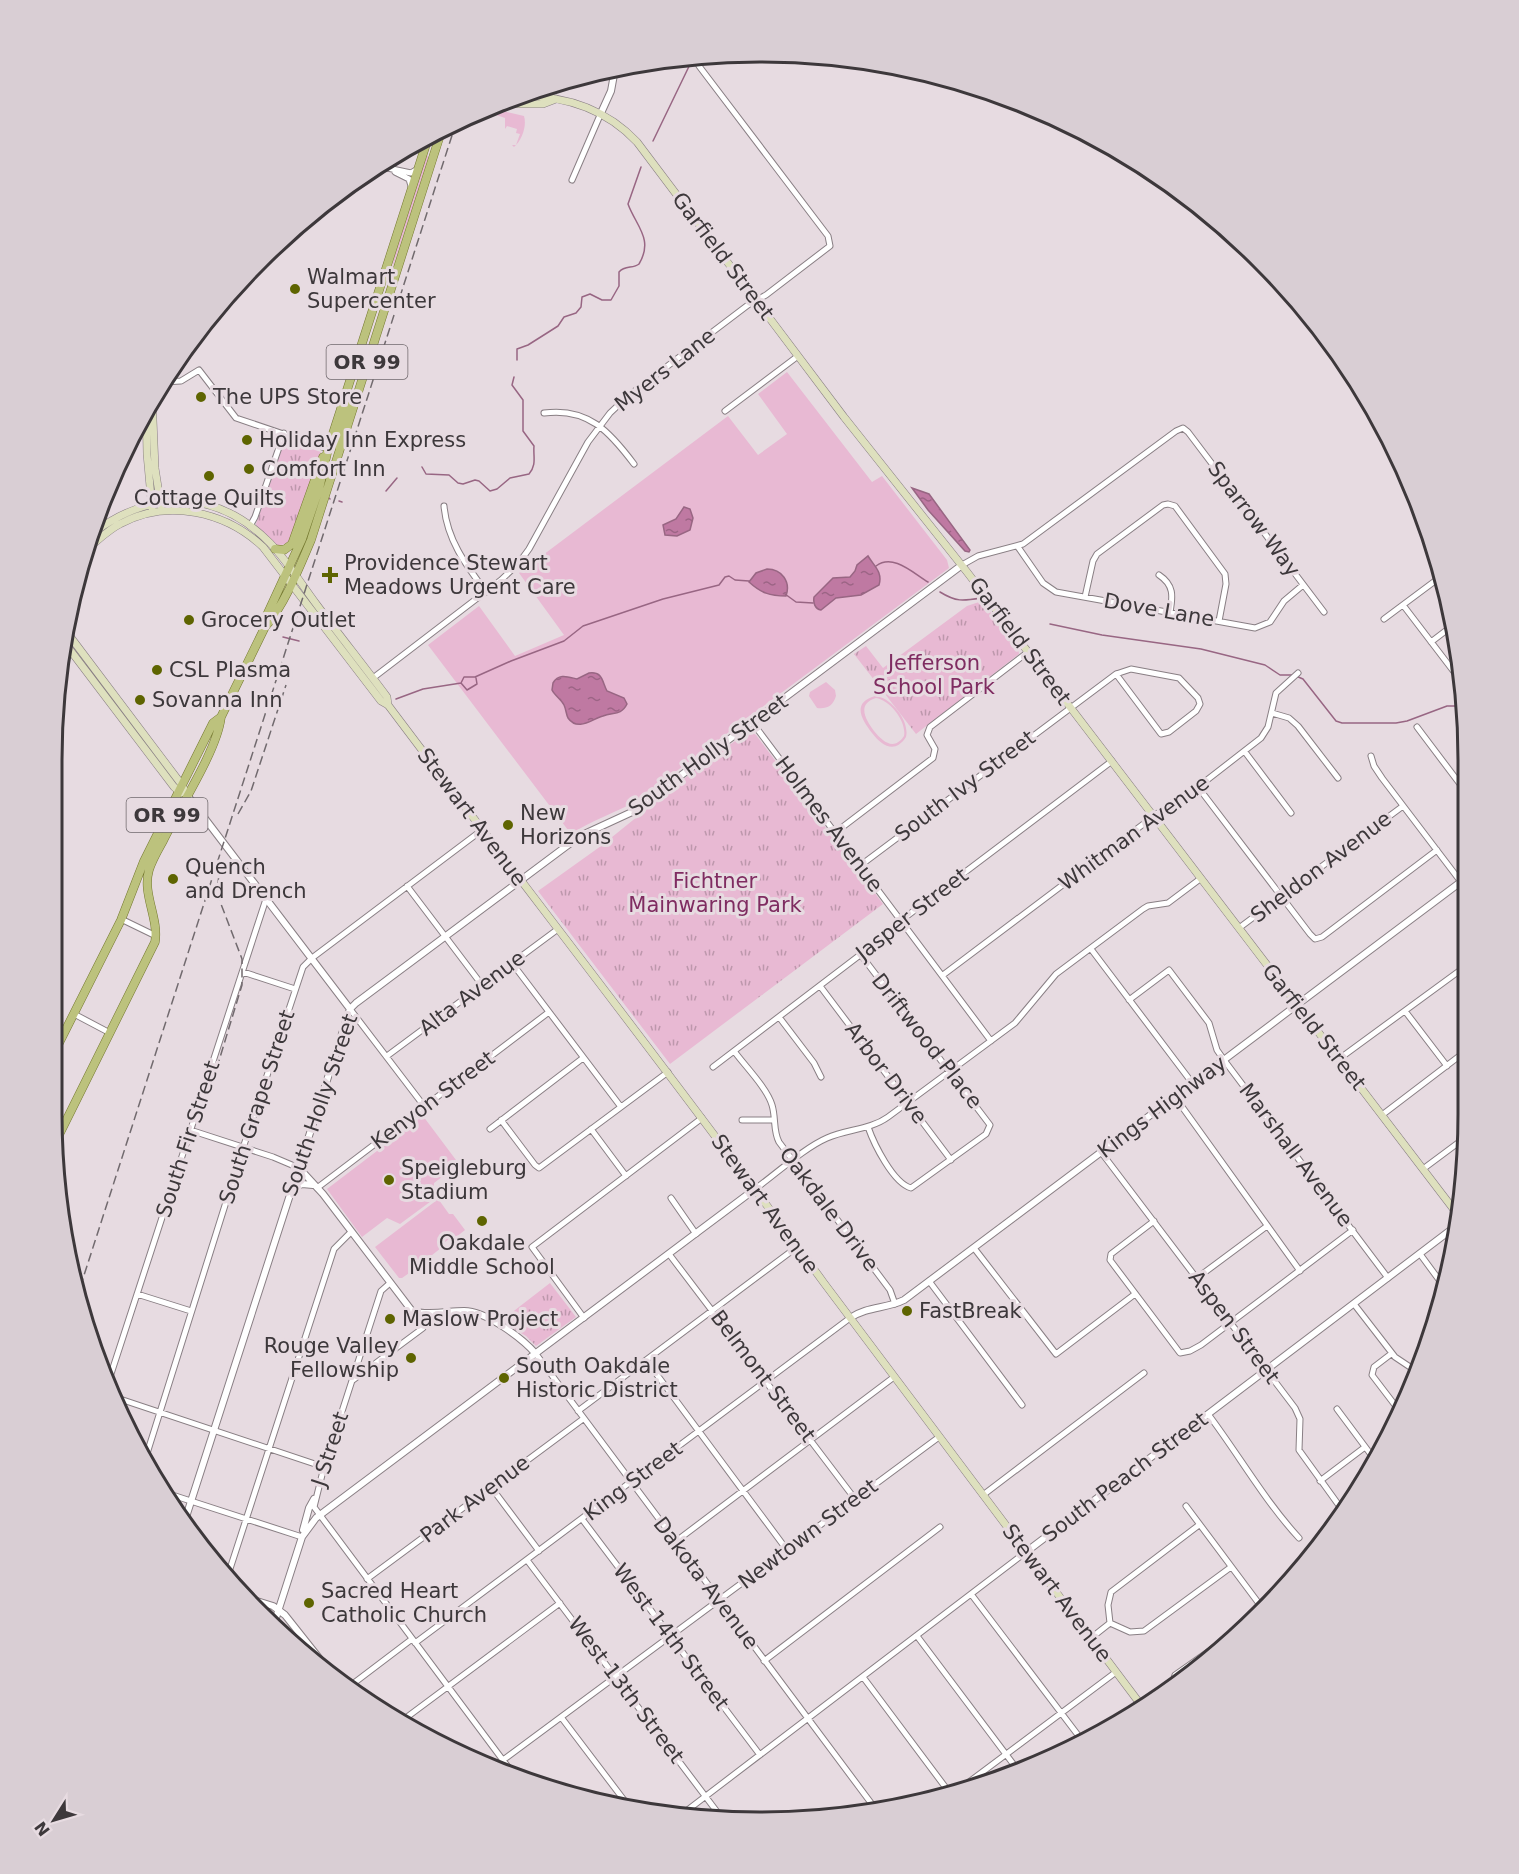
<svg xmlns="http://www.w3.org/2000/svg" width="1519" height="1874" font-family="'DejaVu Sans',sans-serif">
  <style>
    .green { fill: #e8b9d3; fill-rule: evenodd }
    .park { fill: url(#park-tufts) }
    .water { fill: url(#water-ripples); stroke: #986683; stroke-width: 1.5 }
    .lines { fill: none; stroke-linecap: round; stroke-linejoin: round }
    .stream { stroke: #986683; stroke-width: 1.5 }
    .minor-casing { stroke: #897f84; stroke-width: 7 }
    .tertiary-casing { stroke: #897f84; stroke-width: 8 }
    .secondary-casing { stroke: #897f84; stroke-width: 8 }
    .primary-casing { stroke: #73772e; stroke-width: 9 }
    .minor { stroke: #fff; stroke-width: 5 }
    .tertiary { stroke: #fff; stroke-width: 6 }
    .secondary { stroke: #dee0be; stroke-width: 7 }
    .primary { stroke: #bcc27d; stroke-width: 8 }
    .rail { stroke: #716a6e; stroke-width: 1.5; stroke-dasharray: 9 4.5; stroke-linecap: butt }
    .poi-dot { fill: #5e6400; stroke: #e7dbe1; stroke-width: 2 }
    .labels { text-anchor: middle; stroke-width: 6; stroke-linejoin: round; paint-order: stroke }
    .shield { fill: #e7dbe1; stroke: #70696d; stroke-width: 1.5 }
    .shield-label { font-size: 20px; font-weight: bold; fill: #3d383b }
    .street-label { font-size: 21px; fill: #3d383b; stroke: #e7dbe1 }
    .poi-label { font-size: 21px; fill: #3d383b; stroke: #e7dbe1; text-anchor: start }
    .park-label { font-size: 21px; fill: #7f2c61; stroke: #e7dbe1 }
    .rim { fill: none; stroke: #3d383b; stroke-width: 3 }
  </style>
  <defs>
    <pattern id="park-tufts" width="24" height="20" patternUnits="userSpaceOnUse" patternTransform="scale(1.5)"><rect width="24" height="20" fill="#e8b9d3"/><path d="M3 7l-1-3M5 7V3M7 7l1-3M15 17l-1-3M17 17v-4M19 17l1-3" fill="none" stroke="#bd97ac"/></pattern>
    <pattern id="water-ripples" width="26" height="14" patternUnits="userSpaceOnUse" patternTransform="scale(1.5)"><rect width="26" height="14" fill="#bf79a2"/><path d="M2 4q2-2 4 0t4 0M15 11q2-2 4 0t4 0" fill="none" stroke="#9c6485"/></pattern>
  </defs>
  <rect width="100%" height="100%" fill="#e7dbe1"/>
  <!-- green -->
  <path class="green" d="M489,108l35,8c3,10 -2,24 -10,31l-2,-2h4l4,-11 -4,-1 1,-4 -10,-3 -2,3v-11l-23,-8z
    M426,152l3,7 -37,110 3,-16z
    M787,372l85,110 10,-6 65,84 2,8 -314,234c-21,11 -44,19 -64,32l-143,-189 51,-39 36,50 49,-21 -45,-62 209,-157 30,39 29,-21 -29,-40z
    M826,682l9,8 1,6c-3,10 -9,13 -19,12l-8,-12 1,-4z
    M875,696c16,1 35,25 31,41 -11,17 -24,9 -34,-4 -10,-13 -21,-30 3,-37zM876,698c14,2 31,24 28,38 -10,15 -21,6 -30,-5 -8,-11 -18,-27 2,-33z
    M423,1116l36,48 -25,19v8l4,5 -38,28 -13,-6 -25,19 -35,-48z
    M437,1200h2l10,14h4l12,16 -14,11 -2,-2 -9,7 1,2 -19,15 -2,-2 -10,7 2,3 -10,7h-3l-24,-31z"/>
  <!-- park -->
  <path class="park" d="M285,440l36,12 -30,87c-14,15 -25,-1 -36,-12z
    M982,601l36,47 1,6 -103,80 -62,-80 12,-8 17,22 84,-62z
    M752,732l4,3 127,169 -213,160 -132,-173 63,-45 105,-85 41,-28z
    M550,1283l26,34 -40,29 -10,-10 -25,-15z"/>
  <!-- water -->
  <path class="water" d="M912,488l17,6 41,56 -1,2 -4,-1 -37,-41z
    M684,507l6,2 3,9 -3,12 -13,6 -12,-1 -2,-10 13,-6z
    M868,556c6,10 15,16 11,29l-18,10 -25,3 -15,12c-6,-1 -8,-7 -7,-13l19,-19 17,-1 5,-6 2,-6z
    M767,569c15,0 24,13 19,27 -16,0 -25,-3 -37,-14l7,-9z
    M589,673c14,-2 13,9 18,18l17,7 3,6c-6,12 -14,8 -24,12 -11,3 -25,16 -35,2 -2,-4 -2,-9 -4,-13 -3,-6 -9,-9 -12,-15l1,-7c6,-10 15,-6 24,-4z"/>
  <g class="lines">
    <!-- stream -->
    <path class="stream" d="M653,141l41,-85
      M517,360v-11l11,-4 19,-12 11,-7 6,-9 12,-4 5,-6 1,-10 8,-3 12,6h9l8,-14v-14c6,-7 14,-3 20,-8 15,-25 -3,-38 -11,-60l13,-37
      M422,467l4,7 23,1 9,8 5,1 12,-4 4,1 11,10 7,-2 13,-11 19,-4c8,-9 4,-18 5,-28l-11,-15v-31l-11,-15 2,-8
      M386,491l11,-13
      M329,498l1,1
      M339,501l3,1
      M876,566c17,-13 37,7 52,16
      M940,592c16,10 23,9 41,6
      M785,594l11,8 17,1
      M1050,624l52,11 99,14 64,16 15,10h12
      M283,637l16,4
      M1296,676l7,3 33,42 6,2h54l11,-2 40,-15h18
      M461,683l6,7 10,-6 -1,-6
      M396,699l27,-10 38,-6 3,-6h11l36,-16 53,-20 19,-15 80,-27 56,-14 6,-8 4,-1 6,4 14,1"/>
    <defs>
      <path id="minor" d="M378,166l33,7 5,-3
        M395,172l14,7 2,7
        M572,180l29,-67
        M163,382l18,-1 18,-11 37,48 92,31
        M725,411l73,-55
        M544,413c44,-6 66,19 90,51
        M444,506c3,34 22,59 42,86
        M250,526l5,-9 29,-84
        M1018,547l25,36 13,9 199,36 15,-6 14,-21 19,-16
        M962,565l16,-9 45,-12 153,-113 7,-3 5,4 136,180
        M1159,575c15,10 14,21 11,37
        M1085,597l8,-36 4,-7 66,-49 5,-1 7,2 50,68 1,10 -7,37
        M1403,605l58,76
        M1384,619l59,-44
        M1431,642l21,-16
        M1131,669l48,9 19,20 2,6 -4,7 -27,21 -8,2 -45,-60z
        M373,678l128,-98 17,-16 11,-15 59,-107 22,-29 18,-17 120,-91 18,-10 64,-49 -2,-10 -129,-170
        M1272,713l17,5 9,8 40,52
        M752,722l239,319
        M1417,727l49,65
        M1245,752l46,61
        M1371,756l3,10 8,12 79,104
        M1198,787l112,147 5,5 7,-2 115,-87
        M836,832l97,-74 2,-9 -8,-14 3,-8 98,-75
        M861,865l255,-191
        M407,886l75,99
        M121,919l35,17
        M1239,928l164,-122
        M1091,949l102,135
        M861,955l129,170 -4,9 -75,54c-18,-5 -37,-44 -43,-61
        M512,963l109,144
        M243,972l52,17
        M943,975l227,-171 28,-17 63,-49 7,-11 8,-34 22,-20
        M820,986l131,174
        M1129,1000l40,-30 40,53 8,27 7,10 164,218
        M350,1009l74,97
        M1405,1011l42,55
        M74,1014l36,19
        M779,1017l35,46 7,14
        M734,1051c11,15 33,37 38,54 4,13 1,26 7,37l111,148 5,14
        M387,1056l171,-127
        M1339,1059l127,-93
        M713,1067l185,-141 9,-10 205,-155
        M1175,1097l125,174
        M1382,1115l84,-64
        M501,1120l34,45 4,3 129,-96
        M742,1120h32
        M490,1129l93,-71
        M591,1129l35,47
        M190,1130l83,27 26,11
        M1101,1152l194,256 5,11 -1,31 44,61
        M1423,1169l43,-32
        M317,1188l232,-176
        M755,1189c21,-15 49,-41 72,-51 20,-9 43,-8 61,-21l127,-94 41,-49 87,-65 5,-3 20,-3 32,-24
        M671,1198l25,36
        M1154,1221l-43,33 -1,6 70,93 10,-2 11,-6 152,-115
        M974,1248l82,106 79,-60
        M669,1254l186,245
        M1420,1254l25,34
        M1197,1278l70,-52
        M929,1281l93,124
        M390,1283l-9,8 -57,176 -10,40 203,272
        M137,1294l54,17
        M1354,1304l41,53 21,14
        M584,1318l-52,-71 170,-129
        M536,1354l341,457
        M1391,1354l-17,13 -2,8 29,38
        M646,1360l141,190
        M109,1380l157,-481
        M353,1380l70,-52 2,-5v-10
        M117,1398l207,69
        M1337,1409l38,51
        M578,1411l219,-164
        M1208,1414c31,41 56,86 91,124
        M144,1463l99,-315 60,-181 9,-9 170,-128
        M1320,1481l45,-34
        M491,1487l48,64
        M163,1492l139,45
        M983,1495l161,-122
        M1186,1506l77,103
        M582,1519l178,236
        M675,1542l219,-165
        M527,1560l197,261
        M228,1575l106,-326 17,-17
        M367,1579l216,-160
        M971,1594l113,149
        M1110,1623l20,9 14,-1 87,-64
        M1110,1623l-2,-18 3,-13 88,-67
        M917,1636l100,133
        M1091,1638l19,-15
        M415,1643l435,-325
        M764,1661l176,-134
        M863,1677l86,115
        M1172,1684l3,-9 54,-38 28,-23
        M350,1686l62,-47
        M561,1717l66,87
        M399,1723l161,-120
        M503,1760l436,-323
        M961,1788l155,-116
        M681,1815l345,-263"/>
      <path id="tertiary" d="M601,113l10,-22 4,-22
        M187,795l163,214
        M299,1168l24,26 89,117c16,5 36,0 52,0 22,0 58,27 72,43
        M292,1189l10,-5 11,1
        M850,1318c18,-12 36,-9 54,-18l562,-422
        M185,1520l165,-511 6,-6 224,-167 52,-24 330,-247
        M303,1530l6,-22 5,-9
        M1026,1552l430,-326
        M244,1597l29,9 12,9 42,53
        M273,1627l29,-90 14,-19 439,-329"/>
      <path id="secondary" d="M522,96c45,0 84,13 115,46l207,275 123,155 491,643
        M501,104h42l13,-5
        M152,396l3,72 6,38
        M146,406l1,48 5,54
        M89,536c60,-47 127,-48 181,7 18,19 32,42 47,62 23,31 47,61 70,92l1,8
        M83,552c13,-9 23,-21 37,-28 48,-26 106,-12 143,23l118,154 7,4c145,193 294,383 436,578l317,422
        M66,631l116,154 5,10
        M64,642l110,145 7,6"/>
      <path id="primary" d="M339,447v-11l9,-30
        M275,549l9,1 8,-6 31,-87
        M265,625l1,-8 36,-78 17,-50 9,-40 101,-314
        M51,1059l70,-139 23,-59 69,-138 8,-6
        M55,1143l100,-201c4,-24 -13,-48 -6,-72 3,-10 9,-20 14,-29 16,-33 54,-90 58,-124l44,-90c19,-21 35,-61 46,-87l132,-414"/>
    </defs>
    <!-- minor casing -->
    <use href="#minor" class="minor-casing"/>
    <!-- tertiary casing -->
    <use href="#tertiary" class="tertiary-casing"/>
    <!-- secondary casing -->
    <use href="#secondary" class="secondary-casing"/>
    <!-- primary casing -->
    <use href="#primary" class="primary-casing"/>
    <!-- minor -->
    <use href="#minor" class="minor"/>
    <!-- tertiary -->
    <use href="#tertiary" class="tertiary"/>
    <!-- secondary -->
    <use href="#secondary" class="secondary"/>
    <!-- primary -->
    <use href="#primary" class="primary"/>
    <!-- rail -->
    <path class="rail" d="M238,814l13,-23 35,-106
      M201,1120l41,-135v-26l-21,-55 -3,-20 1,-11
      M76,1300l381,-1180"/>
  </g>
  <!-- markers -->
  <g class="poi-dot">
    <circle cx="295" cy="289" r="6"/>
    <circle cx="201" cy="397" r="6"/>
    <circle cx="247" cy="440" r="6"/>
    <circle cx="249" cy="469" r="6"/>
    <circle cx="209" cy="476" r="6"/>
    <path d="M327 566h6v6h6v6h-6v6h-6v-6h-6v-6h6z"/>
    <circle cx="189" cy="620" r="6"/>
    <circle cx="157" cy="670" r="6"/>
    <circle cx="140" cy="700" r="6"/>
    <circle cx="508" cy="825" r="6"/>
    <circle cx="173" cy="879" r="6"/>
    <circle cx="389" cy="1180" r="6"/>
    <circle cx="482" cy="1221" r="6"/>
    <circle cx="907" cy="1311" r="6"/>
    <circle cx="390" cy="1319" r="6"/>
    <circle cx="411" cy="1358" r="6"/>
    <circle cx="504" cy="1378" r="6"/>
    <circle cx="309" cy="1603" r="6"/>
  </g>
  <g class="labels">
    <!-- shield labels -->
    <g class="shield">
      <rect x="326.5" y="345" width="81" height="34" rx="4.5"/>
      <rect x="126.5" y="798" width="81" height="34" rx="4.5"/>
    </g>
    <g class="shield-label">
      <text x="367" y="369">OR 99</text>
      <text x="167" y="822">OR 99</text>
    </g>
    <!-- street labels -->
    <g class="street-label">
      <text transform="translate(723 256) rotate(53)" y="7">Garfield Street</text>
      <text transform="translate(665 370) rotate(-38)" y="7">Myers Lane</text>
      <text transform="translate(1254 519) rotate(53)" y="7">Sparrow Way</text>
      <text transform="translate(1159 610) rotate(10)" y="7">Dove Lane</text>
      <text transform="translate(1020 641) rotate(53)" y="7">Garfield Street</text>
      <text transform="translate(708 755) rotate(-36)" y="7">South Holly Street</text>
      <text transform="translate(965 786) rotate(-37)" y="7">South Ivy Street</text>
      <text transform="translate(472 817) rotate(53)" y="7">Stewart Avenue</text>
      <text transform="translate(829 824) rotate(53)" y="7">Holmes Avenue</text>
      <text transform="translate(1134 833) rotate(-36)" y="7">Whitman Avenue</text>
      <text transform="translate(1321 867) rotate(-37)" y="7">Sheldon Avenue</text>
      <text transform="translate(912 914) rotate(-38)" y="7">Jasper Street</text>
      <text transform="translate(472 993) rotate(-37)" y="7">Alta Avenue</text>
      <text transform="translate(1314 1027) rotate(52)" y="7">Garfield Street</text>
      <text transform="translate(927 1041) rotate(52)" y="7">Driftwood Place</text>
      <text transform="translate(886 1073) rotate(53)" y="7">Arbor Drive</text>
      <text transform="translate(433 1100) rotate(-37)" y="7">Kenyon Street</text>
      <text transform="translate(320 1105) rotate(-71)" y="7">South Holly Street</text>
      <text transform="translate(257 1107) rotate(-72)" y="7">South Grape Street</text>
      <text transform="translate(1162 1107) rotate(-37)" y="7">Kings Highway</text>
      <text transform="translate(188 1139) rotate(-72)" y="7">South Fir Street</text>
      <text transform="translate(1296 1155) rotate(53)" y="7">Marshall Avenue</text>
      <text transform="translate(765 1204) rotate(54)" y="7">Stewart Avenue</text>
      <text transform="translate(829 1209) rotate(53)" y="7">Oakdale Drive</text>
      <text transform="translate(1234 1327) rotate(53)" y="7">Aspen Street</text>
      <text transform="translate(763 1376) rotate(53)" y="7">Belmont Street</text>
      <text transform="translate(330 1449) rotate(-72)" y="7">J Street</text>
      <text transform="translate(1125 1477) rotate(-37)" y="7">South Peach Street</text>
      <text transform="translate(633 1481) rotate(-37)" y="7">King Street</text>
      <text transform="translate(475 1499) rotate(-37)" y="7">Park Avenue</text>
      <text transform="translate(808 1534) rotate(-37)" y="7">Newtown Street</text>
      <text transform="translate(706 1583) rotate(53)" y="7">Dakota Avenue</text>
      <text transform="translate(1057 1593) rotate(53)" y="7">Stewart Avenue</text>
      <text transform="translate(671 1637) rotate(53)" y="7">West 14th Street</text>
      <text transform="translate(626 1690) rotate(53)" y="7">West 13th Street</text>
    </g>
    <!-- poi labels -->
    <g class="poi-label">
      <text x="307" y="284">Walmart<tspan x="307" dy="24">Supercenter</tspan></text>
      <text x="213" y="404">The UPS Store</text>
      <text x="259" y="447">Holiday Inn Express</text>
      <text x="261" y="476">Comfort Inn</text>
      <text x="209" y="505" text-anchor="middle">Cottage Quilts</text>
      <text x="344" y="570">Providence Stewart<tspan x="344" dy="24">Meadows Urgent Care</tspan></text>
      <text x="201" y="627">Grocery Outlet</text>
      <text x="169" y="677">CSL Plasma</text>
      <text x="152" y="707">Sovanna Inn</text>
      <text x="520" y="820">New<tspan x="520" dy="24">Horizons</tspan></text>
      <text x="185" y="874">Quench<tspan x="185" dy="24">and Drench</tspan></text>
      <text x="401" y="1175">Speigleburg<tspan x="401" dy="24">Stadium</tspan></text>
      <text x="482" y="1250" text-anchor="middle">Oakdale<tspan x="482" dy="24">Middle School</tspan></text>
      <text x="919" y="1318">FastBreak</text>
      <text x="402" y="1326">Maslow Project</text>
      <text x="399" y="1353" text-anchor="end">Rouge Valley<tspan x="399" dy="24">Fellowship</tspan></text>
      <text x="516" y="1373">South Oakdale<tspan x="516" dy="24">Historic District</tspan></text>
      <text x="321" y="1598">Sacred Heart<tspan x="321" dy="24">Catholic Church</tspan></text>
    </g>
    <!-- park labels -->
    <g class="park-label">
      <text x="934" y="670">Jefferson<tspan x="934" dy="24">School Park</tspan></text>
      <text x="715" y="888">Fichtner<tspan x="715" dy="24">Mainwaring Park</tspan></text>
    </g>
  </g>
  <!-- crop -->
  <path d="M0 0H1519V1874H0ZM760 62H760A698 698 0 0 1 1458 760V1114A698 698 0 0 1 760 1812H760A698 698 0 0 1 62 1114V760A698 698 0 0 1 760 62Z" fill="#d9ced4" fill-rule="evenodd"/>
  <path class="rim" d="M760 62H760A698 698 0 0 1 1458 760V1114A698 698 0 0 1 760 1812H760A698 698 0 0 1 62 1114V760A698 698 0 0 1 760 62Z"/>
  <!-- north arrow -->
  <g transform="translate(54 1820) rotate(233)" stroke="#e7dbe1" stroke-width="4.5" paint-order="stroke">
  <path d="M0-4.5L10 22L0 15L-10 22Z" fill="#3d383b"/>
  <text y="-9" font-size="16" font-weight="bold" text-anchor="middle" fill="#3d383b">N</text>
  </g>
</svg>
